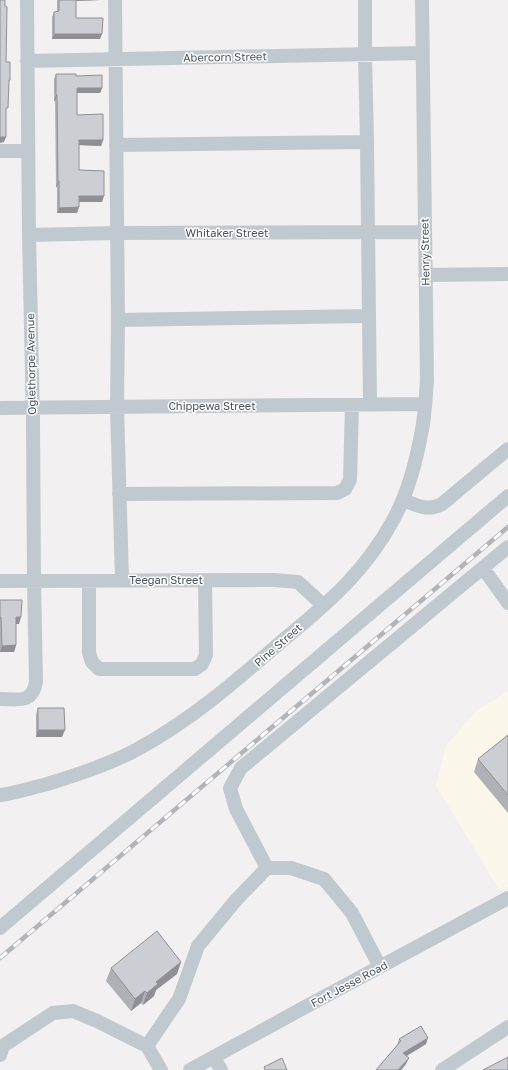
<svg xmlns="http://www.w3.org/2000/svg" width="508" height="1070" font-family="'Golos Text',sans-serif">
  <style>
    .commercial { fill: #fbf7eb }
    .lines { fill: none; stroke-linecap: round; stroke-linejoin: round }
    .minor { stroke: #c1c9d0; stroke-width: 14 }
    .rail-casing { stroke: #b2b4b9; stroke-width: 4.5 }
    .rail { stroke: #fff; stroke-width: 3; stroke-dasharray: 9; stroke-linecap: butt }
    .wall { fill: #b0b1b6 }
    .shaded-wall { fill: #909094 }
    .building { fill: #cdced4; stroke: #909094 }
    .labels { text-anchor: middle; stroke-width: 3; stroke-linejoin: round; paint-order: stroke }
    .street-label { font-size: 11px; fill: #49515c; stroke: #fff }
  </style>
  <rect width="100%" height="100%" fill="#f2f0f0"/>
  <!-- commercial -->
  <path class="commercial" d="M508,691v196l-8,4 -64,-105 10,-40 31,-36z"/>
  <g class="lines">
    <!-- minor -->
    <path class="minor" d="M115,0l3,320 -1,87 5,173
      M365,0v54l2,88 3,262
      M27,61l395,-8
      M116,145l251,-3
      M0,151h28
      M29,235l88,-2 308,-1
      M425,275l83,-1
      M118,320l251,-4
      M0,408l425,-4
      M119,494l218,-1 8,-4 5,-9 2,-75
      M403,500c14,5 24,12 39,4l66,-55
      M483,568l25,35
      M0,581l274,-1 24,2 25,23
      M89,581v72l3,9 7,7h96l7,-5 4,-9 -1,-75
      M0,699c19,0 32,5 36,-17l-2,-101 -1,-161 -4,-185 -2,-235
      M0,795c16,-2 31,-7 47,-11 30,-9 61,-19 89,-34 54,-29 100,-69 146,-109 22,-18 45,-37 65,-58 17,-18 33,-39 45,-61 17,-30 25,-64 31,-98 2,-14 3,-29 4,-44l-5,-380
      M267,868l-31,-59 -6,-21 11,-20 267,-221
      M0,928l508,-432
      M147,1046l32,-47 19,-53 38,-46 31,-32h24l33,11 28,34 28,54
      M0,1055l3,-9 50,-33 20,-2 24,10 50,25 14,24
      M214,1057l7,13
      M190,1070l106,-58 212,-114
      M442,1070l66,-43"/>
    <defs>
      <path id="rail" d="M0,958l508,-431"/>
    </defs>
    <!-- rail casing -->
    <use href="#rail" class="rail-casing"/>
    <!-- rail -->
    <use href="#rail" class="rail"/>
  </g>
  <!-- wall -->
  <path class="wall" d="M57,0h44l-25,1v17l24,21h-48v-22l2,-5 3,-1z
    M56,74l20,2 26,12 -2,5h-23v22l26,25 -2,6 -22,-1v25l23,32h-23v5l-2,6h-20v-26h-1l-1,-86h-1v-22z
    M0,600l19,24h-3v21l-2,7h-14z
    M38,708l24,29h-26v-23z
    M508,735v78l-34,-41 4,-13z
    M181,962l-4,12 -21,16 -2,6 -11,9 -2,-2 -10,8 -25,-30 5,-13z
    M399,1039l27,5 -19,12 -1,8 -5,6h-25l21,-25z"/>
  <!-- shaded-wall -->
  <path class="shaded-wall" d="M75,0h26l-27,1z
    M54,34h48l-2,5h-48z
    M77,88h25l-2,5h-25z
    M56,95h1l-2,6h-1z
    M0,137h6l-2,5 -4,1z
    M79,140h24l-2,6 -24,-1z
    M58,181h1l-2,6h-1z
    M79,196h25l-2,6h-25z
    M79,207l-2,6h-20l2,-5z
    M16,617h5l-2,7h-6z
    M16,645l-2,7h-14l2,-6z
    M38,730h27l-3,7h-26z
    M181,962l-4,12 -21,16 -2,6 -11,9 4,-12 9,-11z
    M145,991l-4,12 -10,8 4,-12z
    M428,1038l-2,6 -25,15 2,-6z
    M409,1058l-3,6 -5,6h-3z"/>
  <!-- building -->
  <path class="building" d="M0,0h5v6l2,1 -1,55h4v18h-1l-1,28h-2v29h-6z
    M59,0h17v18h27l-1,16h-48v-22l5,-1z
    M56,74h20v2l26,-1v13h-25v27l26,-1v26h-24v30l25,1v25h-25v11l-20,1v-27h-1l-1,-86h-1z
    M0,600h22l-1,17h-5v28l-14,1 -1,-29h-1z
    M38,708h26l1,22h-27z
    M508,735v60l-30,-36z
    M157,931l24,31 -25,20 2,2 -11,9 -2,-2 -10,8 -24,-31z
    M421,1026l7,12 -25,15 6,5 -11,12h-22l25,-29 -2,-2z
    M508,1057v13h-25z
    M282,1058l5,12h-22l-1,-3z"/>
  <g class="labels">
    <!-- street labels -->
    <g class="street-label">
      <text transform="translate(225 57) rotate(-1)" y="4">Abercorn Street</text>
      <text x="227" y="237">Whitaker Street</text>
      <text transform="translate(425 252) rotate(-91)" y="4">Henry Street</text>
      <text transform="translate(31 364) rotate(-91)" y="4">Oglethorpe Avenue</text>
      <text x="212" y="410">Chippewa Street</text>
      <text x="166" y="584">Teegan Street</text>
      <text transform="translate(278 645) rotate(-41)" y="4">Pine Street</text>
      <text transform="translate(349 984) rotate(-28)" y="4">Fort Jesse Road</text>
    </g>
  </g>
</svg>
